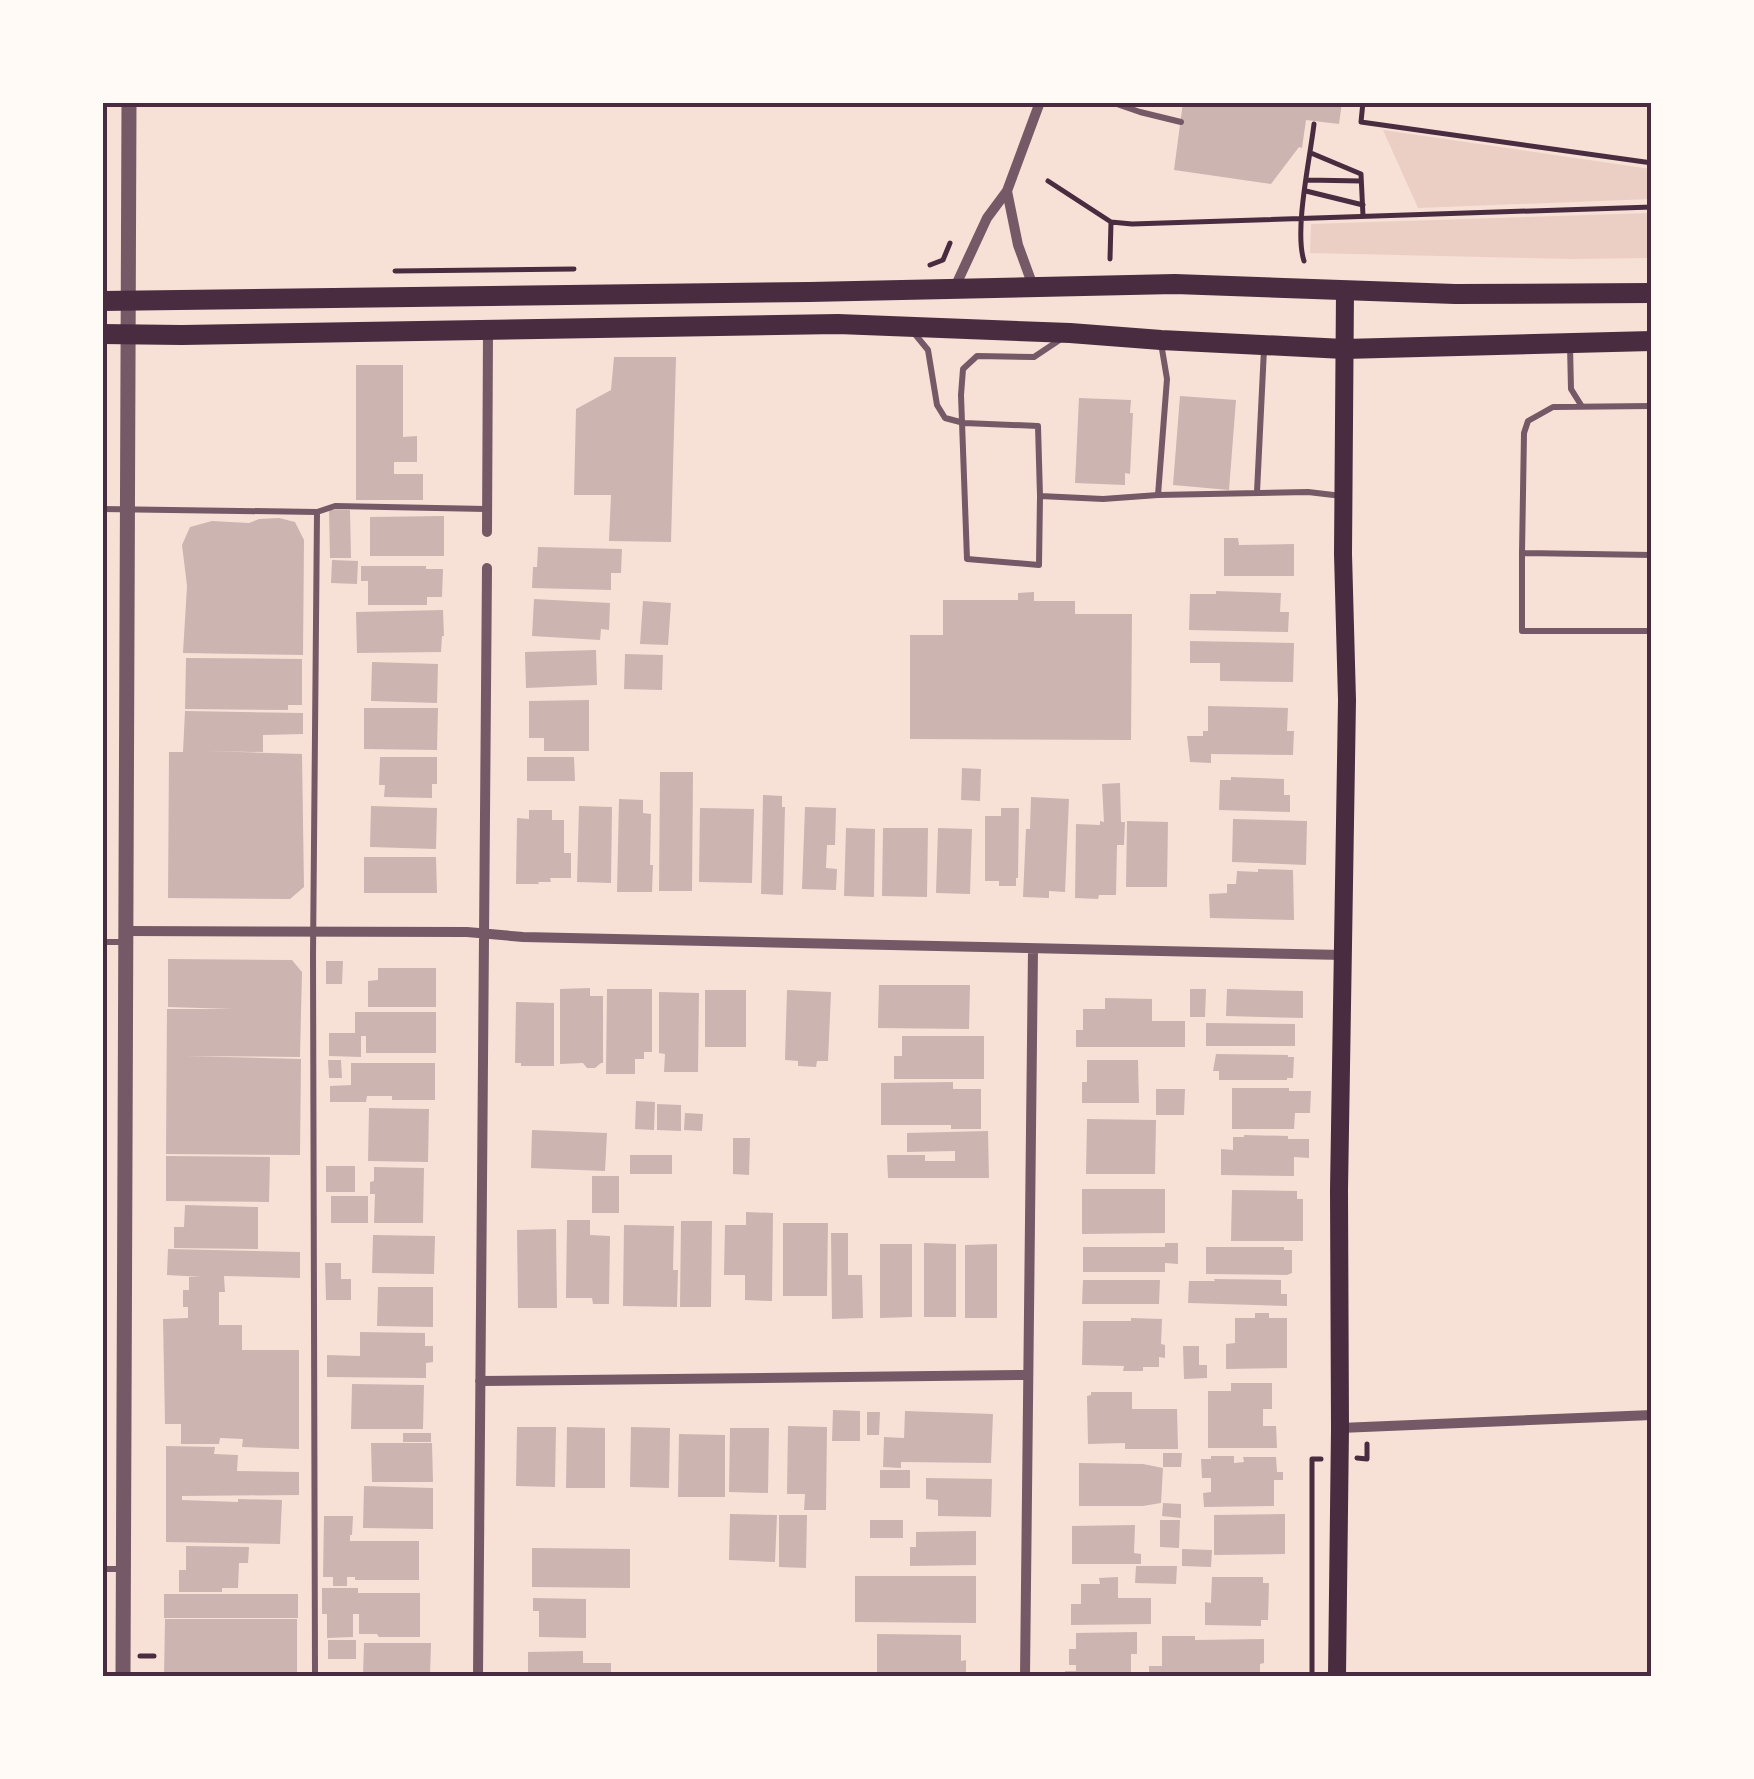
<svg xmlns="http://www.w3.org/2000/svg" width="1754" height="1779" font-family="'PT Sans Narrow',sans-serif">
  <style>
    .green { fill: #ebcfc5 }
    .building { fill: #ccb4b1 }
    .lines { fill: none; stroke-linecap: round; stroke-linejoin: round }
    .path { stroke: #4a2c40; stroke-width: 5 }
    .service { stroke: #755966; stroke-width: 6 }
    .minor { stroke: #755966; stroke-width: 10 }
    .tertiary { stroke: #755966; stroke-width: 15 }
    .secondary { stroke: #4a2c40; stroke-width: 18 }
    .trunk { stroke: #4a2c40; stroke-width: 20 }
    .neatline { fill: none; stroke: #4a2c40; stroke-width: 4 }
  </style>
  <rect width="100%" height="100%" fill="#f7e1d7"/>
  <!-- green -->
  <path class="green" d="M1383,130l268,39v30l-233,9z
    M1651,213v45l-78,1 -263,-6 1,-29z"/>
  <!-- building -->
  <path class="building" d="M1183,102h159l-3,22 -33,-4 -4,28 -3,-1 -28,37 -97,-14z
    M614,357h62l-5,185 -62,-1 2,-46h-37l2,-86 35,-19z
    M356,365h47v72l14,-1v26h-23v12h29v26h-67z
    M1180,396l56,4 -7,90 -56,-5z
    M1079,398l52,2 -1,13h3l-3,61 -5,-1v12l-50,-2z
    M329,510h21l1,48h-21z
    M444,516v40h-74v-39z
    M279,518l16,4 9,18 -1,115 -120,-2 4,-67 -5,-41 8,-18 22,-6 37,2 10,-4z
    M1224,538h14l1,7 55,-1v32h-70z
    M538,547l84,2 -1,24h-10v17l-79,-2 1,-21h4z
    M332,560l26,1 -1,23 -26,-1z
    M361,566h65v3h17l-1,28h-15v8h-59v-24h-7z
    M1216,591l65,2 -1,19h9l-1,20 -99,-2 1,-36h26z
    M1034,592v9h41v13h57l-1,126 -221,-1v-104h33v-35h75v-7z
    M534,599l76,4 -1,27 -8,-1 -1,11 -68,-4z
    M643,601l28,2 -3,42 -28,-1z
    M443,610l1,26h-2l-1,16 -84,1 -1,-41z
    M1190,641l104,2 -1,39 -73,-1v-18h-30z
    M596,650l1,35 -71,3 -1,-36z
    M625,654l38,1 -1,35 -38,-1z
    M186,658l116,1v46h-14v5l-103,-1z
    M372,662l66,2 -1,39 -66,-2z
    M589,700v51h-45v-13h-15v-37z
    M1208,706l80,2 -1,23h7l-1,24 -82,-1v9l-21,-1 -3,-26h16v-5h5z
    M364,708h74l-1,42 -73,-1z
    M185,711l118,2v21l-40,1v17l-57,-1 96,3 2,133 -14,12 -122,-1 1,-146h14z
    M380,757h57v27h-5v14l-48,-1 1,-12h-6z
    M527,757h47l1,24h-48z
    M962,768l19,1 -1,32 -19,-1z
    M660,772h33l-1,119h-33z
    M1231,777l53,2v16h6v17l-71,-2 1,-30h11z
    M1120,783l1,39h4l-1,23h-7l-1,50h-17l-1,4 -23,-1 1,-74 24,1v-4l4,1 -2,-38z
    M763,795l19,1v11h3l-2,88 -22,-1z
    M1031,797l38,2 -4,93 -16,-1v7l-26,-1 3,-68h4z
    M619,799l24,1v13l8,1 -1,51h3l-1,27h-35z
    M371,806l66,2 -1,41 -66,-2z
    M579,806l33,1 -1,76 -34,-1z
    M805,807l31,1 -1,37h-8l-1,23 11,1 -1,21 -34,-1z
    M700,808l54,1 -2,74 -53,-1z
    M1001,808h18l-1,70h-2v8h-17v-5h-14v-65h16z
    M529,810h23v10h12v33h7v25h-21l1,4h-13l1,2h-23l1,-66 12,1z
    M1233,819l74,2 -1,44 -74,-3z
    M1127,821l41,1 -1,65h-41z
    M846,828l29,1 -1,68 -30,-1z
    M883,828h45l-1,69 -45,-1z
    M938,828l34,1 -2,65 -34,-1z
    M364,857h72l1,36h-73z
    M1258,869l35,1 1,50 -84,-2 -1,-24 18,-1v-9h9l1,-13 21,1z
    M168,959l124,1 10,12 -2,85 -115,-1 116,3 -1,96 -134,-1 1,-145h66l-65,-2z
    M326,961h17l-1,23h-16z
    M378,968h58v39h-68v-26l10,-1z
    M879,985h91l-1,44 -91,-1z
    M590,988v8h13v67h-2l-6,5h-8l-4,-5 -23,1v-75z
    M607,989h45v63h-8v7h-9v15h-29z
    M1190,989h16l-1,28h-15z
    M1227,989l76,2v27l-77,-2z
    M705,990h41v57h-41z
    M787,990l44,2 -3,69h-11l-1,6 -18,-1v-5l-13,-1z
    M659,992l40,1 -1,79h-34l1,-18 -6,-1z
    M1105,998l47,1v22h33v26h-109v-17h7v-21h22z
    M516,1002l38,1v63h-33v-3h-6z
    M355,1012h81v41h-70v-17h-5v21l-32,-1v-23h26z
    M1206,1023l89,1v22h-89z
    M902,1036h82v43h-90v-23h8z
    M1216,1054l72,1v2h6l-1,21h-6v2h-68v-9h-6z
    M328,1060h13l1,18h-13z
    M1087,1060h51l1,43h-57v-21h5z
    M351,1063h84v37h-43v-4h-25l-1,6h-36v-16l21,-1z
    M953,1082v7h28v40h-30v-4h-70v-42z
    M1232,1088h57v3h22l-1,22h-15l-1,16h-62z
    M1156,1089h29l-1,26h-28z
    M636,1101l19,1 -1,28 -19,-1z
    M657,1104l24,1v26l-24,-1z
    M369,1108l60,1 -1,53 -60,-1z
    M685,1113l18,1 -1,17 -18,-1z
    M1087,1119l69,1 -1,54h-69z
    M532,1130l75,3 -2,38 -74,-3z
    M988,1131l1,47h-101l-1,-23h38v6h30v-10l-48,1v-19z
    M1244,1135l44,1v3h21v19l-15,-1v19l-73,-1v-26l12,1v-13h11z
    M733,1138h17l-1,37 -16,-1z
    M630,1155h42v19h-42z
    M166,1156l104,1 -1,45 -103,-1z
    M326,1166h29v26h-29z
    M374,1167l50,1 -1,55h-49l1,-29h-5v-12l4,-1z
    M592,1176h27v37h-27z
    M1082,1189h83v44l-83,1z
    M1232,1190l65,1v8h6v42h-72z
    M331,1196h37v27h-37z
    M185,1205l73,2v42l-84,-1v-21h10z
    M746,1212l27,1 -1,88 -27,-1v-25h-21l1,-50h21z
    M567,1220h23v15l20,1 -1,68h-16l-1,-6h-26z
    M681,1221h31l-1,86h-31z
    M783,1223h45l-1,73h-44z
    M624,1225l50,1 -1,44h5l-1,37 -54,-1z
    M556,1229l1,79h-39l-1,-78z
    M831,1233h17v42h14l1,43 -31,1z
    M373,1235l62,1 -1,38 -62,-1z
    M924,1243l32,1v73h-32z
    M1165,1243h13v21l-13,-1v9h-82v-25h82z
    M880,1244h32v73l-32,1z
    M997,1244v74h-32v-73z
    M1206,1247h78v3h8v23l-5,2 -81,-1z
    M168,1249l132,3v26l-76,-2 1,16h-6v33h23v25h57v99l-57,-2 1,-8 -23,-1 -1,6h-38v-20h-16l-2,-105 25,-1v-11h-5v-17h6v-13h14l-36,-2z
    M325,1263h16v16h10v21h-25z
    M1214,1279l67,1v14h6v12l-99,-3 1,-22h26z
    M1083,1280h77l-1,24h-77z
    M378,1287h55v40l-56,-1z
    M1255,1313h14v5h18v50l-61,1v-25l9,-1v-25h20z
    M1131,1318l31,1 -1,25 4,1v13l-6,-1v10h-16v4h-20l1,-5 -42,-1 1,-44h48z
    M360,1332l65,1v13h8v16l-7,1v15l-99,-1v-22l33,1z
    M1183,1346h16v19h8v13l-23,1z
    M1231,1383h41v26h-9v17h13l1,22h-69v-57h23z
    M352,1384l72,1 -1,44h-72z
    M1091,1392h41v17h45l1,40h-53v-6l-37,1 -1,-48 4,-1z
    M833,1410l27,1v30h-28z
    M905,1411l88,3 -2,49 -90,-1v6l-18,-1 1,-30 20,1z
    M867,1412h13l-1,23h-12z
    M788,1426l39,1 -1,83h-22l1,-16h-18z
    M517,1427h39l-1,60 -39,-1z
    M567,1427l38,1v60h-39z
    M631,1427l39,1 -1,60 -39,-1z
    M730,1428h39l-1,65 -39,-1z
    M403,1433h28v9h-28z
    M679,1434l46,1v62h-47z
    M371,1443h61l1,39h-61z
    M166,1446l49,1 -1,7 24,1 -1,16 62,1v23l-117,1v4l56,2v-3l44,1 -2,44 -114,-2z
    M1163,1453h19l-1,14h-18z
    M1211,1456h23v7l10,-1 -1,-5h33l1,15h6v8h-9v26l-70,1 -1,-14 8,-1v-14h-9l-1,-19h10z
    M1079,1463l64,1 20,4 -2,35 -18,3h-64z
    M880,1470h30v18h-30z
    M926,1478l66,1 -1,38 -53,-1v-16l-12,-1z
    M364,1486l69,2v41l-70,-1z
    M1163,1503l18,1v14l-19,-2z
    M730,1514l47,1 -2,47 -46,-2z
    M1285,1514v40l-71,1v-40z
    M779,1515h28l-1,53 -27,-1z
    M324,1516h29l-1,19h-2v6h69v39h-64v-3h-8v9h-14v-9h-10z
    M870,1520h33v18h-33z
    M1160,1520h20l-1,28 -19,-1z
    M1135,1525l-1,28 7,1v10h-69v-38z
    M976,1531v34l-66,1v-19h6v-15z
    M186,1546l63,1 -1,16h-9l-1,25h-16v4h-43v-22h7z
    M532,1548l98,1v39l-98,-1z
    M1182,1549l30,1 -1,17 -29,-1z
    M1136,1566h41l-1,18 -41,-1z
    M855,1576h121v47l-121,-1z
    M1118,1577v21h33v26l-80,1v-21h10v-20h19l-1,-6z
    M1212,1577h51v6h6l-1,37h-7v6l-56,-1v-23l6,1z
    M322,1588h36v5h62v44h-41l-2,-3h-18v-20h-6v23l-26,1v-24h-5z
    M164,1594h134v24h-134z
    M533,1598l53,1v39l-47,-1v-26h-6z
    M165,1619h132v57h-133z
    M1137,1632v22h-6v22h-66v-5h11v-6h-7v-16h7v-16z
    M877,1634l84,1v26l5,-1v16h-89z
    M1162,1636h33v4l69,-1v24l-4,1v12h-111v-10h13z
    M328,1640h28v19h-28z
    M364,1643h67l-1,33h-67z
    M583,1651v12h28v13h-83v-24z"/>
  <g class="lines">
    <!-- path -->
    <path class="path" d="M1363,102l-2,20 291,41
      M1311,153l50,21 2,42
      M1307,180l54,1
      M1048,181l63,41 21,2 520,-17
      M1306,191l57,14
      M1110,259l1,-37
      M1304,261c-10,-31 6,-102 10,-137
      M930,265l13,-5 7,-17
      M395,271l179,-2
      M1357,1458l10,1v-15
      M140,1656h14
      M1312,1676v-217h9"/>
    <!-- service -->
    <path class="service" d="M1111,102l29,10 41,10
      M914,333l14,17 9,55 8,13 19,5 74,3 2,70 -1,69 -72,-6 -6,-164 2,-26 14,-13 57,1 27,-18
      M1161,343l6,36 -9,116 150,-3 34,4
      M1570,346l1,43 10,16
      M1652,406l-99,1 -25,14 -4,12 -2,120 130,2
      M1257,492l7,-143
      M1040,496l63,3 55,-4
      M102,509l215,3 18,-6 151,3
      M1522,553v78h130
      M102,942h23
      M102,1569h19
      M315,1676l-2,-722 4,-442"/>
    <!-- minor -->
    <path class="minor" d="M1007,191l11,54 15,41
      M955,287l32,-69 20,-27 33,-89
      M487,532l1,-201
      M126,931l341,1 56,5 821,18
      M480,1381l547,-6
      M1340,1428l312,-13
      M478,1676l9,-1108
      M1025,1676l8,-727"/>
    <!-- tertiary -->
    <path class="tertiary" d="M123,1676l6,-1574"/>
    <!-- secondary -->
    <path class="secondary" d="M1337,1676l3,-248 -1,-238 8,-490 -4,-146 2,-263"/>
    <!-- trunk -->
    <path class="trunk" d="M102,301l707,-9 366,-8 280,10 197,-1
      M102,334l80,1 656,-11 232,9 91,7 183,9 308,-8"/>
  </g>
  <!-- border -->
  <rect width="1754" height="1779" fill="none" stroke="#fffaf5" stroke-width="210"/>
  <rect x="105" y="105" width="1544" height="1569" class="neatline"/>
</svg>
